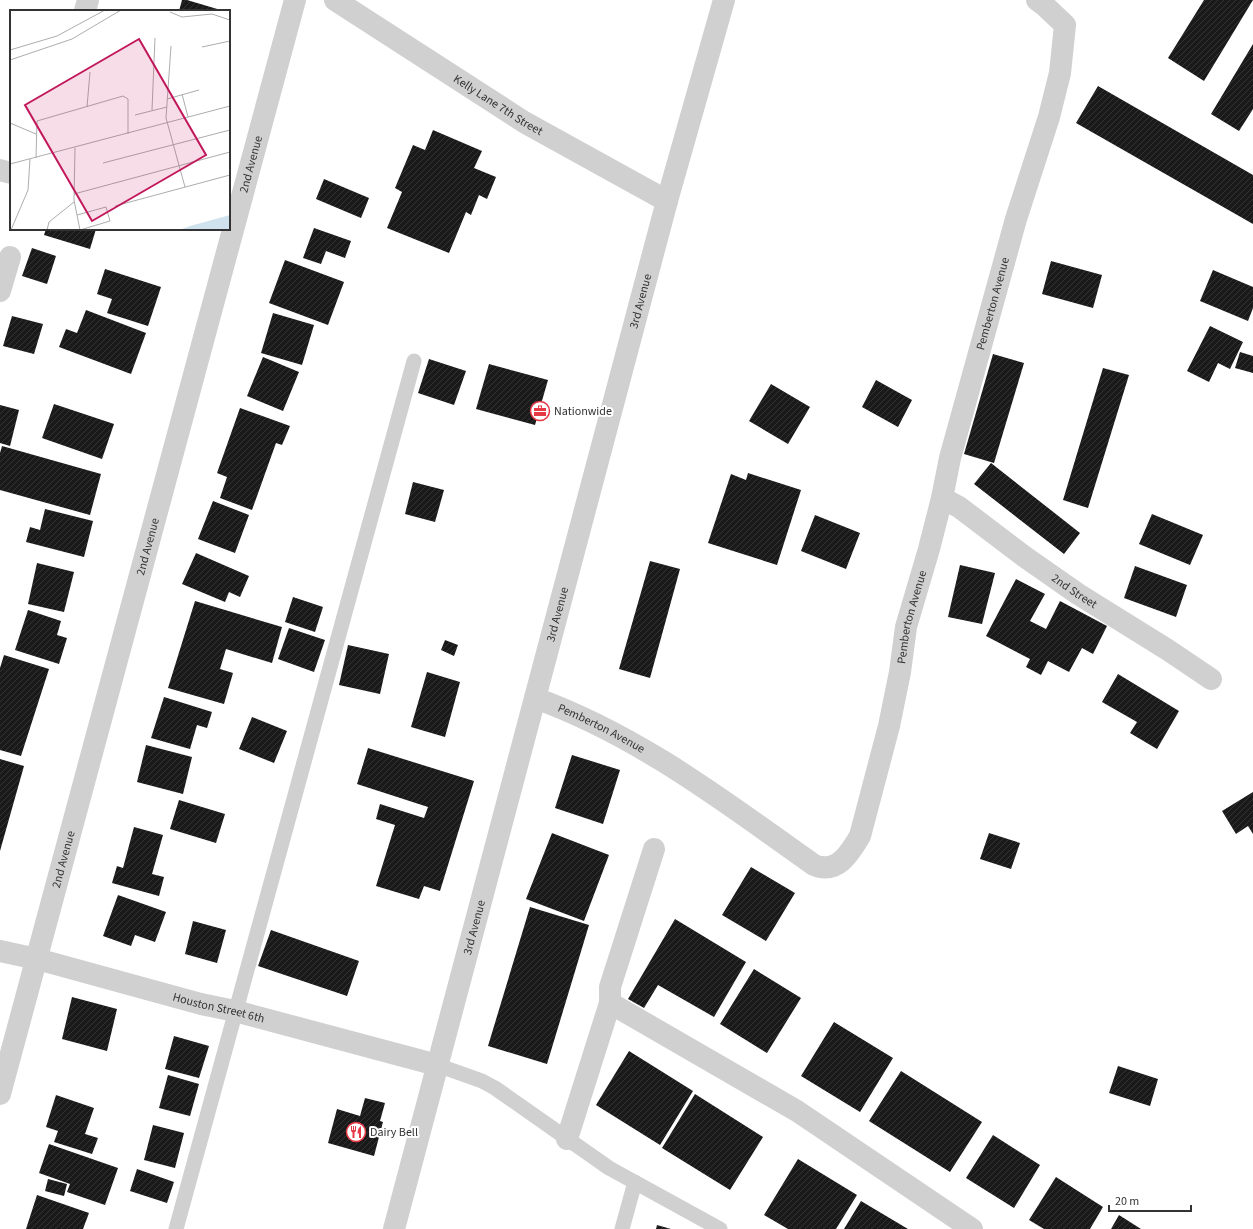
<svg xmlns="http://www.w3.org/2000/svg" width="1253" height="1229" font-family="'Source Sans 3',sans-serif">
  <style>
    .building { fill: url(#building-hatch) }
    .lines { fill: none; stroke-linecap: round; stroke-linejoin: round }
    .service { stroke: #d0d0d0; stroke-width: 15 }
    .minor { stroke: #d0d0d0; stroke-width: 22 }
    .tertiary { stroke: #d0d0d0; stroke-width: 22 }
    .labels { text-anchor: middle; stroke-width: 4; stroke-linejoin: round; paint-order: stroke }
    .street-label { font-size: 12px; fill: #333; stroke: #fff }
    .poi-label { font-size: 12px; fill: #333; stroke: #fff; text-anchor: start }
    .inset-road { fill: none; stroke: #adadad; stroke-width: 1 }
    .view { fill: #c2185b; fill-opacity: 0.15; stroke: #c2185b; stroke-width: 2 }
    .inset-edge { fill: none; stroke: #333; stroke-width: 2 }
  </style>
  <defs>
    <pattern id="building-hatch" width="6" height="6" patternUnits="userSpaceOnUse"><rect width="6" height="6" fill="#1a1a1a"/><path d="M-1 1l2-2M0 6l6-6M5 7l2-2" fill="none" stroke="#333"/></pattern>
  </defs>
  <rect width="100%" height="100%" fill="#fff"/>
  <!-- building -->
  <path class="building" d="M182,0h5l37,11h-45z
    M1204,0h49l-49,81 -36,-23z
    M1253,44v65l-14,22 -28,-17z
    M1098,86l155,89v49l-177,-101z
    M433,130l49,21 -8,17 22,9 -9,22 -8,-4 -8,20 -5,-3 -17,41 -62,-25 15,-36 -7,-4 18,-43 12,5z
    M324,179l45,19 -8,20 -45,-19z
    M314,228l37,13 -6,17 -19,-7 -5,13 -18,-6z
    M46,229h50l-6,20 -46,-14z
    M32,248l24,8 -9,28 -25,-8z
    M285,260l59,22 -16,43 -59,-22z
    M1051,261l51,14 -9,33 -51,-14z
    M105,269l56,18 -13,39 -41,-13 5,-14 -15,-5z
    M1213,270l40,17v21l-5,13 -48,-20z
    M86,310l60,23 -15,41 -72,-27 7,-18 11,4z
    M273,313l41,12 -12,40 -41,-12z
    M12,316l31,8 -9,30 -31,-8z
    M1210,326l33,16 -13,27 -12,-6 -9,19 -22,-11z
    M1240,352l13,4v17l-18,-5z
    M993,354l31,9 -30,100 -30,-9z
    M263,357l36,15 -16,39 -36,-15z
    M429,359l37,12 -12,34 -36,-12z
    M489,364l59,16 -13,45 -59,-16z
    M1103,368l26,7 -41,133 -25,-8z
    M876,380l36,20 -14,27 -36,-20z
    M771,384l39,23 -22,37 -39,-23z
    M54,404l60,20 -12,35 -60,-21z
    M0,405l19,5 -9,36 -10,-3z
    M240,408l50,18 -8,19 -6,-2 -24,67 -32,-12 7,-21 -10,-4z
    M2,446l99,28 -11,41 -90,-25v-37z
    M991,463l89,70 -16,21 -90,-70z
    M748,473l53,17 -24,75 -69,-22 23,-69 15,6z
    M413,482l31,8 -9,32 -30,-8z
    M213,501l36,14 -14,38 -37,-14z
    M45,509l48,12 -9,36 -58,-15 4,-15 10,3z
    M1152,514l51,21 -13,30 -51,-21z
    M815,515l45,18 -14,36 -45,-18z
    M196,553l53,23 -9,21 -11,-5 -4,10 -43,-18z
    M650,561l30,8 -30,109 -31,-9z
    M37,563l37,9 -10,40 -36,-8z
    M960,565l35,8 -13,51 -34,-7z
    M1135,566l52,19 -11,32 -52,-19z
    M1016,579l29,15 -15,27 16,8 14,-28 47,25 -14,28 -11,-6 -13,24 -21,-11 -7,14 -15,-8 4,-8 -44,-23z
    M293,597l30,10 -8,25 -30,-10z
    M195,601l87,26 -10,36 -46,-14 -6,20 13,4 -9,31 -56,-16z
    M28,610l33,11 -4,14 10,3 -8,26 -44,-14z
    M289,628l36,12 -11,32 -36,-13z
    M445,640l13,5 -4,11 -13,-6z
    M348,645l41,9 -9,40 -41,-9z
    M4,655l45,14 -28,87 -21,-6v-82z
    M427,672l33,10 -15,55 -34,-10z
    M1118,674l61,37 -22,38 -27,-16 7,-11 -35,-20z
    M164,697l48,15 -5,16 -10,-3 -7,24 -39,-11z
    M252,717l35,14 -13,32 -35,-14z
    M146,745l46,12 -9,37 -46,-12z
    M368,748l106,33 -34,110 -16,-5 -5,13 -43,-13 19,-61 -19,-6 4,-15 44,14 4,-11 -71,-23z
    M572,755l48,15 -17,54 -48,-16z
    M0,759l24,7 -24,85z
    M1253,792v42l-5,-8 -12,8 -14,-23z
    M179,800l46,14 -9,29 -46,-14z
    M134,827l29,8 -11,39 12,3 -5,19 -47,-13 5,-17 6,2z
    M552,833l57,22 -25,66 -58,-22z
    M989,833l31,10 -9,26 -31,-10z
    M751,867l44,26 -29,48 -44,-26z
    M118,895l48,17 -11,30 -20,-7 -4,11 -28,-10z
    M530,907l59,18 -42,139 -59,-18z
    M675,919l71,43 -32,55 -56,-32 -14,23 -16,-9z
    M193,921l33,9 -9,33 -32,-9z
    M271,930l88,31 -12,35 -89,-30z
    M754,969l47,29 -34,55 -47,-29z
    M72,997l45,12 -10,42 -45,-12z
    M834,1022l59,36 -33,54 -59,-36z
    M174,1036l35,10 -10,32 -34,-9z
    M629,1051l64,40 -33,54 -64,-40z
    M1118,1066l40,13 -8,27 -41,-13z
    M901,1071l81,51 -32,50 -81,-51z
    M168,1075l31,9 -9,32 -31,-8z
    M695,1094l68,43 -33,53 -68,-42z
    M56,1095l38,13 -9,26 13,4 -6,16 -38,-12 4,-11 -12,-4z
    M365,1098l20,5 -5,18 3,1 -9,34 -46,-13 9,-34 23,7z
    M153,1125l31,8 -9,35 -31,-8z
    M993,1135l47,30 -26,43 -48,-30z
    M49,1144l69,24 -13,37 -38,-13 3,-8 -31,-11z
    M798,1159l59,36 -21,34h-48l-24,-14z
    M137,1169l37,13 -7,21 -37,-12z
    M1056,1177l47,30 -13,22h-46l-15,-9z
    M48,1179l19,5 -3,12 -19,-5z
    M37,1195l52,18 -6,16h-57z
    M861,1201l47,28h-64z
    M1119,1215l22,14h-30z
    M657,1225l14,4h-15z"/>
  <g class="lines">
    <!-- service -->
    <path class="service" d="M437,1065l45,16 13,7 114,80 111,61
      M176,1229l238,-868
      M622,1229l13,-47"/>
    <!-- minor -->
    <g class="minor">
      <path id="s1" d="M335,0l189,122 143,79"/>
      <path d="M85,11l3,-11"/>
      <path d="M0,170l11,3"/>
      <path d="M0,291l10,-34"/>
      <path id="s2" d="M942,498l17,9 66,50 53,37 90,56 43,29"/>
      <path id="s3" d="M535,698c103,37 190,104 279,167 23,10 36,-12 46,-29l29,-110 11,-54 6,-45 23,-78 13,-51 8,-40 66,-239 33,-102 11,-44 5,-48 -20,-19 -8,-6"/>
      <path id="s4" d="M0,951l37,8 164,45 34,7 202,54"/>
      <path d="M610,1003l187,108 175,118"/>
      <path id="s5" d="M0,1094l295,-1094"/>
      <path d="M567,1139l43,-136v-16l44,-138"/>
    </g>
    <!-- tertiary -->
    <path class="tertiary" id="s6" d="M394,1229l273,-1028 57,-201"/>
  </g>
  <!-- icons -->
  <defs>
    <symbol id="office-ring" viewBox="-11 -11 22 22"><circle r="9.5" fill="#fff" stroke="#e63946" stroke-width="1.5"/><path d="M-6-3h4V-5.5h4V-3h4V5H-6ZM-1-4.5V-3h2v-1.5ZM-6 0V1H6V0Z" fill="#e63946"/></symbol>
    <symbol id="restaurant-ring" viewBox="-11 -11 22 22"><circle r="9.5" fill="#fff" stroke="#e63946" stroke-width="1.5"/><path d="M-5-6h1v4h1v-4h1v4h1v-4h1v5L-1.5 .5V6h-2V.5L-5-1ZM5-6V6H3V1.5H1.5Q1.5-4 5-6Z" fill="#e63946"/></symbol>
  </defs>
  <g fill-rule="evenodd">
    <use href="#office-ring" x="529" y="400" width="22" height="22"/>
    <use href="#restaurant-ring" x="345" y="1121" width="22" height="22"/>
  </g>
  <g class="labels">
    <!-- street labels -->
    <g class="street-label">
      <text dy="4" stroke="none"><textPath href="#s1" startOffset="194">Kelly Lane 7th Street</textPath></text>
      <text dy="4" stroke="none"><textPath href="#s5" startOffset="963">2nd Avenue</textPath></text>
      <text dy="4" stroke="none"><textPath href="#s6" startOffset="960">3rd Avenue</textPath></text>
      <text dy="4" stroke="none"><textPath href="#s3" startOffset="936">Pemberton Avenue</textPath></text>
      <text dy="4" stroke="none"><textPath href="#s5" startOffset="567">2nd Avenue</textPath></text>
      <text dy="4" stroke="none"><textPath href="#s2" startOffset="162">2nd Street</textPath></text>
      <text dy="4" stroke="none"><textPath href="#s6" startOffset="636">3rd Avenue</textPath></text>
      <text dy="4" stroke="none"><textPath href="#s3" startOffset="612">Pemberton Avenue</textPath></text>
      <text dy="4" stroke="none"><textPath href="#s3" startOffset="73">Pemberton Avenue</textPath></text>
      <text dy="4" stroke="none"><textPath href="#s5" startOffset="243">2nd Avenue</textPath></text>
      <text dy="4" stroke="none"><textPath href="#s6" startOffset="312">3rd Avenue</textPath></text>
      <text dy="4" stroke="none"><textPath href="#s4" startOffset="226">Houston Street 6th</textPath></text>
    </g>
    <!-- poi labels -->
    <g class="poi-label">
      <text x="554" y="415">Nationwide</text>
      <text x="370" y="1136">Dairy Bell</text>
    </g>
  </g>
  <!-- overview -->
  <g transform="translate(10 10)">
    <rect width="220" height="220" fill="#fff"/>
    <path d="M220,205v15h-51l11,-4z" fill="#cfe2ee"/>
    <path class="inset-road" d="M160,2l12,5 30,-3 18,6M161,36l-5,72 19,69M192,37l28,-6M0,40l47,-14 48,-26M0,50l62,-21 49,-29M172,84l6,23M157,89l32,-9M77,97l3,-35M142,100l3,-72M125,105l32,-8M0,113l26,11M65,138l-1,52 6,30 30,-9 -4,-14 -29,8M26,148l1,-37 86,-25 5,3v35M93,153l127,-33M0,154l220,-58M64,184l156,-42M105,196l115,-31M1,220l17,-40 2,-31M37,220l2,-8 25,-20"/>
    <path class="view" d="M129,29l67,116 -114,66 -67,-116z"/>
    <rect width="220" height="220" class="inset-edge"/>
  </g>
  <!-- scale -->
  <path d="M1109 1205v6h82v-6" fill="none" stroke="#333333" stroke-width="2"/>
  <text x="1115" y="1205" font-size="12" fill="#333333" stroke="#ffffff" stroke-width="3" paint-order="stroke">20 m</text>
</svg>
